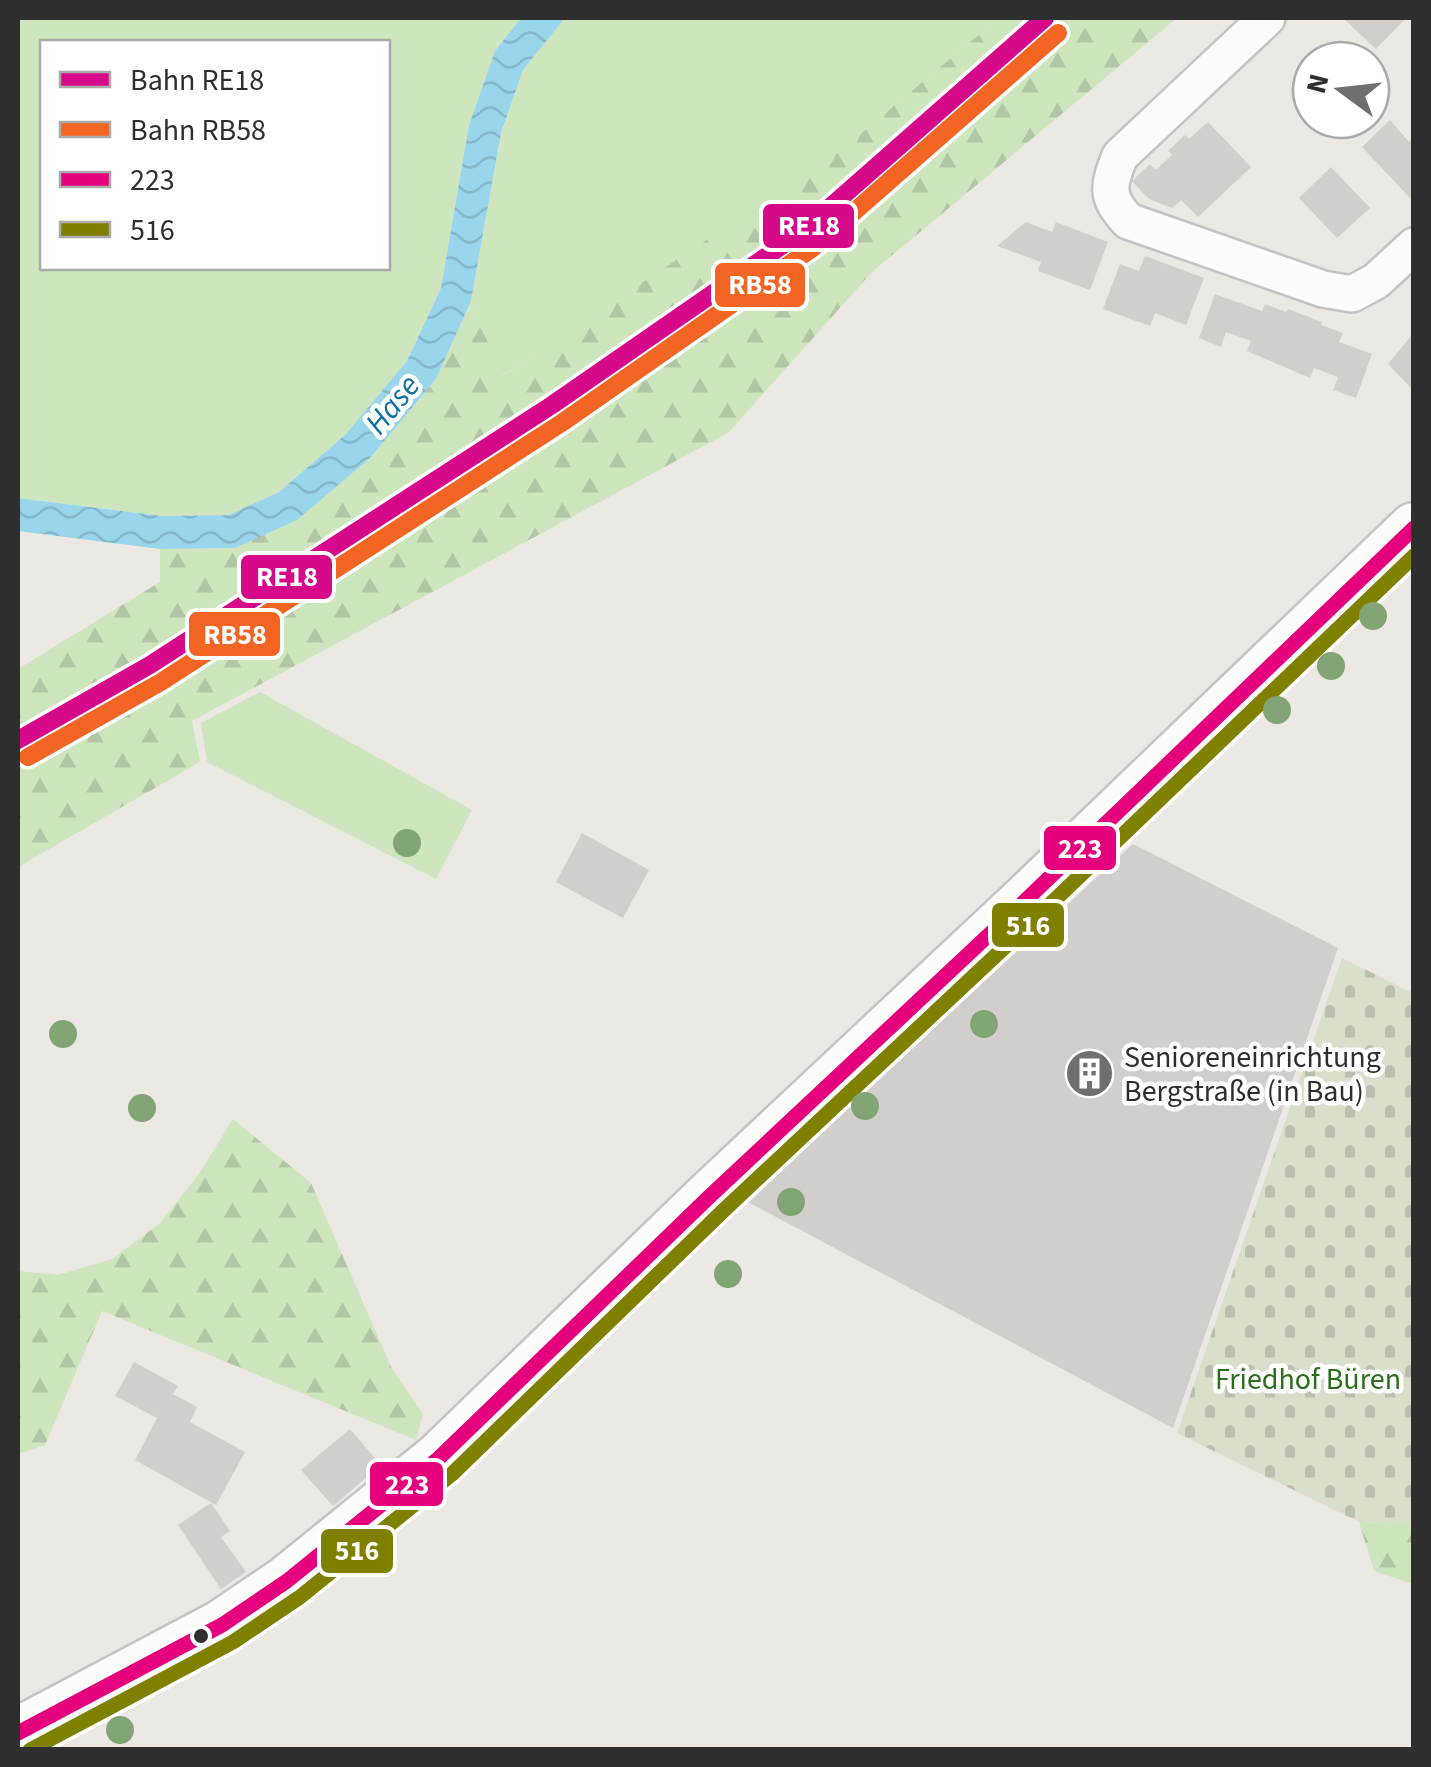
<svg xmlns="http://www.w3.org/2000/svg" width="1431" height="1767" font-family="'Source Sans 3',sans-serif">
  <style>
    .grass { fill: #cee6be; fill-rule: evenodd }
    .forest { fill: url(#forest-firs) }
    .cemetery { fill: url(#cemetery-stones) }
    .water { fill: url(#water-waves) }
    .building { fill: #d1cecb }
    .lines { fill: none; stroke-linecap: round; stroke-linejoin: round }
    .street-casing { stroke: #c5c4c5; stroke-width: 40 }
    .secondary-casing { stroke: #c5c4c5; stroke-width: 55 }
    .street { stroke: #fcfcfb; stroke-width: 35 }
    .secondary { stroke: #fcfcfb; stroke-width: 50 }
    .bus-1-casing { stroke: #fff; stroke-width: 22 }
    .bus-2-casing { stroke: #fff; stroke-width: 22 }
    .bus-1 { stroke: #e5007d; stroke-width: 15 }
    .bus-2 { stroke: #808000; stroke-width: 15 }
    .rail-1-casing { stroke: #fff; stroke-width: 25 }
    .rail-2-casing { stroke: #fff; stroke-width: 25 }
    .rail-1 { stroke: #d7098b; stroke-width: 18 }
    .rail-2 { stroke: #f26522; stroke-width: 18 }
    .tree { fill: #82a575 }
    .bus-dot { fill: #2e2e2e; stroke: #fff; stroke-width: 4 }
    .labels { text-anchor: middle; stroke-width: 9; stroke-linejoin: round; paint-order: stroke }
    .poi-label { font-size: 30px; fill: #2e2e2e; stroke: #fff; text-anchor: start }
    .park-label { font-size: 30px; fill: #2c6e1b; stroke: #fff }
    .water-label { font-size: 32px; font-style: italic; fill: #0d6fa3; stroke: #fff }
    .line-badge { stroke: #fff; stroke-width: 4 }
    .badge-label { font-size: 28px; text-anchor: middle; font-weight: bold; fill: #fff }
  </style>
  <defs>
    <pattern id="forest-firs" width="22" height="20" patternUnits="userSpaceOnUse" patternTransform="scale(2.5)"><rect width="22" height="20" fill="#cee6be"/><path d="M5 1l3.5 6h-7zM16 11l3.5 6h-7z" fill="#b1c6a4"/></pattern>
    <pattern id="cemetery-stones" width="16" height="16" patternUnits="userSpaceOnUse" patternTransform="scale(2.5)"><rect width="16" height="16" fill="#d8e0cc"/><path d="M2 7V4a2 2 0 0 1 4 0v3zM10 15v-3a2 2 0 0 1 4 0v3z" fill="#bac0b0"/></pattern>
    <pattern id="water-waves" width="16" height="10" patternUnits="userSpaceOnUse" patternTransform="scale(2.5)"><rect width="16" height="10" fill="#99d6ec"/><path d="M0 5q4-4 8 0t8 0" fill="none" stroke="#84b8cb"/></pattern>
  </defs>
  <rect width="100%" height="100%" fill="#ece8e4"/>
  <!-- grass -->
  <path class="grass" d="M18,18h503l-26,33 -26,74 -28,163 -34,73 -61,73 -67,58 -51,23 -66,1 -144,-18zM42,42h346v226h-346z
    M565,18h434l-206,173 -292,185 -30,-75 30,-167 22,-64z
    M260,692l212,118 -36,69 -229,-117 -6,-39z"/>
  <!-- forest -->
  <path class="forest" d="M999,18h178l-305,254 -144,161 -536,288 8,41 -182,105v-198l142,-87v-33l75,-1 135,-90 66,-79 35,-78 31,75 338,-225z
    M233,1119l78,64 81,186 31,45 -7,26 -314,-129 -57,134 -27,9v-183l40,4 54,-16 48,-36 38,-48z
    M1359,1522l54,2v60l-39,-13z"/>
  <!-- cemetery -->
  <path class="cemetery" d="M1342,958l71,35v531l-54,-2 -182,-89z"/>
  <!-- water -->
  <path class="water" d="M521,18h44l-42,52 -22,63 -30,168 -35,78 -66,79 -73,62 -62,28 -75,1 -142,-18v-33l144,18 66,-1 51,-23 67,-58 61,-73 34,-73 28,-163 26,-74z"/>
  <!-- building -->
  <path class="building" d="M1343,18h63l-30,31z
    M1390,120l19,22 5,-4v59l-3,2 -49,-52z
    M1208,122l43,45 -53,50 -17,-17 -9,8 -23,-9 -17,-18 18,-17 6,6 16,-15 -4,-4 17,-16 4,4z
    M1331,167l39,41 -33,30 -38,-40z
    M1026,222l26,10 4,-10 52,20 -18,48 -52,-19 3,-9 -44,-16z
    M1145,256l59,22 -18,47 -31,-12 -5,13 -47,-17 17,-45 19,7z
    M1215,294l47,17 3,-7 21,8 2,-3 34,13 -1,3 22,8 -4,9 33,12 -16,44 -23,-8 5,-13 -24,-9 -4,10 -63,-27 4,-10 -25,-9 -5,15 -22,-9z
    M1411,336l3,1v54l-26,-27z
    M582,833l67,37 -26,48 -67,-36z
    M1133,844l205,104 -165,480 -427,-227z
    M134,1362l44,24 -5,8 24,13 -7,15 55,30 -29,53 -81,-45 22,-42 -42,-22z
    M350,1429l31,36 -48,41 -32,-36z
    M211,1503l19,28 -9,6 25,35 -25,17 -43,-64z"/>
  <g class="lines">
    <defs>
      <path id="street" d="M1267,18l-147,138c-12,30 -15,40 8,65l195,68 29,5 24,-13 38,-35"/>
      <path id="secondary" d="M18,1733l204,-108 65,-44 152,-123 270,-261 317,-297 388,-372"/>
    </defs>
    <!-- street casing -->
    <use href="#street" class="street-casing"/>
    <!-- secondary casing -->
    <use href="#secondary" class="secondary-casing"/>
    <!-- street -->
    <use href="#street" class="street"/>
    <!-- secondary -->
    <use href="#secondary" class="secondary"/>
    <defs>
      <path id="bus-1" d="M18,1733l204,-108 65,-44 152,-123 270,-261 317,-297 388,-372"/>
      <path id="bus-2" d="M30,1750l203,-108 67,-45 152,-123 271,-263 317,-297 374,-358"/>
    </defs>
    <!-- bus-1 casing -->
    <use href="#bus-1" class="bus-1-casing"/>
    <!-- bus-2 casing -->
    <use href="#bus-2" class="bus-2-casing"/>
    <!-- bus-1 -->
    <use href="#bus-1" class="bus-1"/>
    <!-- bus-2 -->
    <use href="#bus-2" class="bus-2"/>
    <defs>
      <path id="rail-1" d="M18,740l132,-75 402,-260 251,-174 242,-213"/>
      <path id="rail-2" d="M28,757l133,-75 402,-260 251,-175 244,-214"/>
    </defs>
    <!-- rail-1 casing -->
    <use href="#rail-1" class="rail-1-casing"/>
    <!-- rail-2 casing -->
    <use href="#rail-2" class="rail-2-casing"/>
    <!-- rail-1 -->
    <use href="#rail-1" class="rail-1"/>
    <!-- rail-2 -->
    <use href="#rail-2" class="rail-2"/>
  </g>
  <!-- trees -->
  <g class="tree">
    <circle cx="1373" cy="616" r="14"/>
    <circle cx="1331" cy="666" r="14"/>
    <circle cx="1277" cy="710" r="14"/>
    <circle cx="407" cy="843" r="14"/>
    <circle cx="984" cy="1024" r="14"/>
    <circle cx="63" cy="1034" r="14"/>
    <circle cx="865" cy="1106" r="14"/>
    <circle cx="142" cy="1108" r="14"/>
    <circle cx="791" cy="1202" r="14"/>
    <circle cx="728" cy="1274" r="14"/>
    <circle cx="120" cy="1730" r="14"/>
  </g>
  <!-- icons -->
  <defs>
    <symbol id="building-disc" viewBox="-11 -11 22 22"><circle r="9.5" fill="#706f6e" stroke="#fff"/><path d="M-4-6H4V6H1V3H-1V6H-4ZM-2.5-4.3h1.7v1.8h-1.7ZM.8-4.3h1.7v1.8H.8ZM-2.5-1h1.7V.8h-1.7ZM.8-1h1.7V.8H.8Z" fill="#fff"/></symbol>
  </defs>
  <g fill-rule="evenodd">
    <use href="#building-disc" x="1062" y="1046" width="55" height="55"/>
  </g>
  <!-- markers -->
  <circle class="bus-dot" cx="201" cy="1636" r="9"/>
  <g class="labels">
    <!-- poi labels -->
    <g class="poi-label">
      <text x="1124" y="1067">Senioreneinrichtung<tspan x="1124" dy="34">Bergstraße (in Bau)</tspan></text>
    </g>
    <!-- park labels -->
    <g class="park-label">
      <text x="1308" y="1389">Friedhof Büren</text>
    </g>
    <!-- water labels -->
    <g class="water-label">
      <text transform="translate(392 404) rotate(-51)" y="11">Hase</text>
    </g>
  </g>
  <g class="line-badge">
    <rect x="761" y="202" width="95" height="48" rx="10" fill="#d7098b"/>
    <rect x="713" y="261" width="94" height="48" rx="10" fill="#f26522"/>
    <rect x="239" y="553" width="95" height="48" rx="10" fill="#d7098b"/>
    <rect x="187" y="610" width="95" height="48" rx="10" fill="#f26522"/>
    <rect x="1042" y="824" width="76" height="48" rx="10" fill="#e5007d"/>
    <rect x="990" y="901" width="76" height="48" rx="10" fill="#808000"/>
    <rect x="368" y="1460" width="77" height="48" rx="10" fill="#e5007d"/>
    <rect x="319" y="1527" width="76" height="48" rx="10" fill="#808000"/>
  </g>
  <g class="badge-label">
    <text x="809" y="235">RE18</text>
    <text x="760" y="294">RB58</text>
    <text x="287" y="586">RE18</text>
    <text x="235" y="644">RB58</text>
    <text x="1080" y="858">223</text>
    <text x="1028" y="935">516</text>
    <text x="407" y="1494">223</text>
    <text x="357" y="1560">516</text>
  </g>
  <!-- border -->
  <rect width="1431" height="1767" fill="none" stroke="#2e2e2e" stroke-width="40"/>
  <!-- legend -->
  <rect x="40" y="40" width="350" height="230" fill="#ffffff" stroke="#ababab" stroke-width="2.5"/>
  <rect x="60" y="72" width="50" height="15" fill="#d7098b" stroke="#ababab" stroke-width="2.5"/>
  <text x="130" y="90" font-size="30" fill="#2e2e2e">Bahn RE18</text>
  <rect x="60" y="122" width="50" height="15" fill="#f26522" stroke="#ababab" stroke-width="2.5"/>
  <text x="130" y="140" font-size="30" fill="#2e2e2e">Bahn RB58</text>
  <rect x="60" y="172" width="50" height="15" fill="#e5007d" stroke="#ababab" stroke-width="2.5"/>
  <text x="130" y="190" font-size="30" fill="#2e2e2e">223</text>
  <rect x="60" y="222" width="50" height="15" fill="#808000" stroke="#ababab" stroke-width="2.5"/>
  <text x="130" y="240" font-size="30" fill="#2e2e2e">516</text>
  <!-- north arrow -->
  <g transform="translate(1341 90) rotate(285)"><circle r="48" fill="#ffffff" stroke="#ababab" stroke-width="2.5"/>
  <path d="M0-8L18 38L0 25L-18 38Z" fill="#706f6e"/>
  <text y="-15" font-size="28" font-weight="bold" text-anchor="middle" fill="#2e2e2e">N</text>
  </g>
</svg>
